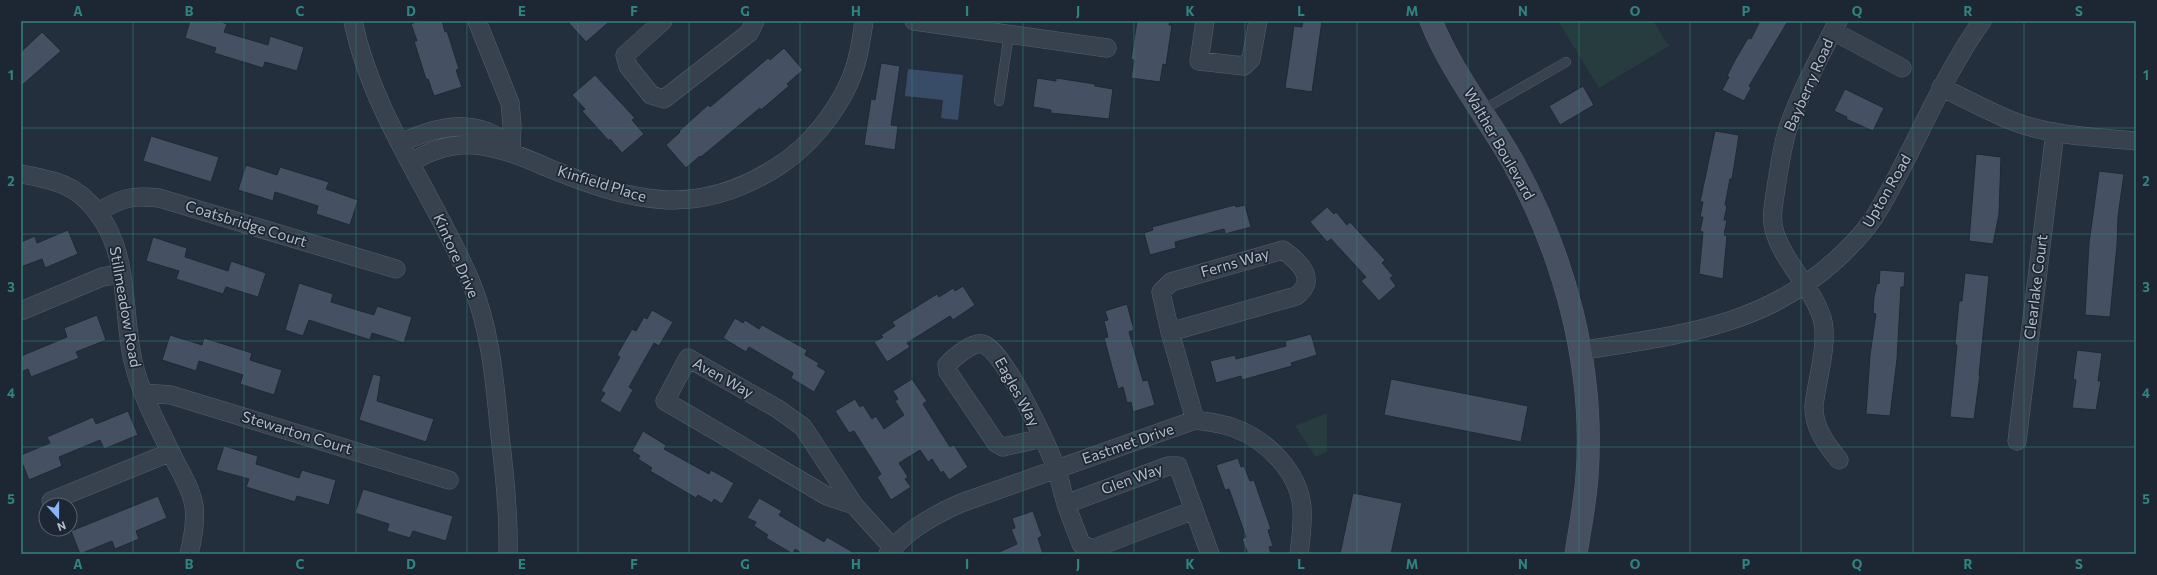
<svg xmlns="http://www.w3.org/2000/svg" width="2157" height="575" font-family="Commissioner,sans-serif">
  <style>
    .green { fill: #263c3f }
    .water { fill: #394c67 }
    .building { fill: #455162; stroke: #1f2835 }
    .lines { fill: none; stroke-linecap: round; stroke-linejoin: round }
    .service-casing { stroke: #565f6c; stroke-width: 10 }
    .minor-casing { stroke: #565f6c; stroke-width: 19 }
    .secondary-casing { stroke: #565f6c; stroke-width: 23 }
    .service { stroke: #38414e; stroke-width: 9 }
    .minor { stroke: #38414e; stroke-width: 18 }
    .secondary { stroke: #465061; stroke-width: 22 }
    .grid { fill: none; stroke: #308480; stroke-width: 1; stroke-opacity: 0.55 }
    .labels { text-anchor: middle; stroke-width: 3.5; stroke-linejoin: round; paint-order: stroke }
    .street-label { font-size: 15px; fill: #b4bcc9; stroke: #1d2633 }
    .neatline { fill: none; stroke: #308480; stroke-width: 1.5 }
    .grid-label { font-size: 13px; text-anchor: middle; font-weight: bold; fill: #308480 }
  </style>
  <rect width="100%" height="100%" fill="#242f3e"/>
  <!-- green -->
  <path class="green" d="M1558,21h95l16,25 -70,42z
    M1327,413v38l-11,6 -21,-31z"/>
  <!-- water -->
  <path class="water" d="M908,69l55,6 -5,45 -17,-2 2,-18 -38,-4z"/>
  <!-- building -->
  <path class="building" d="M190,21h29l8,3 -3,8 44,13 2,-9 34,11 -7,24 -32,-9 -2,6 -49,-15 2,-5 -31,-10z
    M418,21h24l3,11 2,-1 12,38 -3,1 6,17 -28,9 -6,-17h-2l-12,-38h3l-6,-17z
    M567,21h43l-24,21z
    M1137,21h33l-1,4h3l-6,40 -3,-1 -3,18 -29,-4 3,-18 -3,-1z
    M1303,21h19l-10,71 -27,-4 9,-62 8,1z
    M1760,21h28l-39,65 2,2 -7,13 -22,-11 7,-13 -2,-1 7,-14 14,-24 3,1z
    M42,32l19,19 -40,35v-34z
    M784,48l19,22 -16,14 2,2 -28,24 -1,-2 -59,49 -1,-1 -14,12 -20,-23 14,-13 -1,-1 29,-26 2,2 58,-49 2,2z
    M881,63l19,3 -9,59 7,1 -3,24 -31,-5 7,-46 4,1z
    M595,75l40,43 -3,2 12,14 -22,19 -12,-14 -1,2 -27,-30 3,-2 -13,-14z
    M1037,78l19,3v-3l39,6v2l18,3 -4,30 -58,-6v-3l-18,-3z
    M1583,86l11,19 -34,20 -11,-19z
    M1845,89l39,19 -11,23 -27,-12 1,-2 -13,-6z
    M1715,131l24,4 -7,44h-2l-5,26 2,1 -3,14h3l-3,15 3,1 -4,43 -24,-5 4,-42 -3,-1 3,-14h-3l3,-15h-3z
    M151,136l68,21 -8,25 -68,-21z
    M1976,154l25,3 -2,57 -6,30 -24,-3z
    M246,165l31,10 3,-8 49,15 -3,7 32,11 -8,25 -34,-11 2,-8 -43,-14 -2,9 -35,-11z
    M2099,171l25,3 -6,42 -1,29 -7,72 -25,-2 4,-72z
    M1235,205l1,2 9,-2 6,22 -26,7 -1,-5 -49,13 1,6 -26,7 -6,-22 9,-3 -1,-3z
    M1327,207l7,7 2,-2 11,13 3,-3 35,38 -3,3 11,13 -3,2 6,8 -17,15 -18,-20 5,-4 -35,-38 -4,3 -17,-20z
    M68,230l10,24 -33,14 -3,-9 -21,8v-25l14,-6 2,7z
    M153,237l34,11 -2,9 43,14 3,-10 35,12 -8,24 -32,-10 -3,7 -47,-15 3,-8 -33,-10z
    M1880,270l25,2 -1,15h-3l-4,72 -7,57 -24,-2 4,-59 6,-41 -3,-1 1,-16 3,-14 2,1z
    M1965,273l24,3 -10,99h1l-6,44 -24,-2 7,-72h-2l4,-44h3z
    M299,283l34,11 -2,8 43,13 3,-9 35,11 -8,26 -32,-10 -2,7 -61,-20 -6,16 -18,-6z
    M963,286l12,19 -22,15 -3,-4 -43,27 3,4 -23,15 -13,-20 9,-5 -2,-2 14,-9 -3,-4 45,-28 2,3 14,-9 2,3z
    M1127,304l7,26 -5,2 14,49 5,-1 7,25 -22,7 -2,-10 -4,1 -4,-16 -5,2 -14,-51 4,-1 -4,-16 4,-1 -3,-9z
    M652,310l21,12 -14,24 -5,-3 -25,44 4,3 -13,23 -20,-12 5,-8 -4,-2 19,-34 -3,-2 15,-26 4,2 8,-14 3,2z
    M97,315l9,25 -30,12 3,6 -48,19 -3,-8 -7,3v-16l46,-19 -3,-9z
    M735,318l8,5 2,-3 14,9 3,-4 45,25 -2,5 14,8 -2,3 9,5 -12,21 -23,-14 2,-5 -44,-26 -3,5 -23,-14z
    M1311,334l6,21 -26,8 1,3 -50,14 -1,-4 -25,7 -6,-22 25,-6 1,4 50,-13 -1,-5z
    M170,335l32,10 2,-7 48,15 -2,7 32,10 -8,25 -34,-11 3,-9 -44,-14 -3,10 -34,-11z
    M2077,350l25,3 -4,28h3l-5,29 -24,-2 4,-28 -3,-1z
    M373,374l8,2 -4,25 57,18 -8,23 -67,-22z
    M912,379l15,22 -4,3 27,43 4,-2 14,22 -19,13 -6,-9 -2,2 -9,-14 -4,3 -8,-12 -21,13 9,14 -3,2 6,8 -20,13 -14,-23 4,-3 -27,-43 -5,2 -14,-22 20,-12 5,8 3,-2 9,14 4,-3 8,13 20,-14 -9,-14 3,-2 -5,-8z
    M1391,379l137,27 -7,36 -137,-27z
    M128,411l10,24 -34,14 -4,-9 -41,17 3,9 -33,14 -8,-20v-5l29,-12 -3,-6 46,-20 3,7z
    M643,431l23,14 -2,4 45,25 2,-4 23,13 -12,21 -8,-5 -2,4 -14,-8 -2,3 -46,-27 2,-3 -14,-9 2,-3 -8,-5z
    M224,446l34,10 -2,8 43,14 3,-8 34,10 -7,25 -32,-9 -2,6 -49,-15 3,-8 -33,-9z
    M1238,458l3,9 3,-1 6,15 4,-1 17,49 -3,1 5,16 -4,1 2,7h-23l-6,-15 4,-2 -17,-48 -4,1 -9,-25z
    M363,489l90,27 -7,25 -33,-10 -3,7 -23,-7 2,-7 -34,-11z
    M1353,493l49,10 -11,51h-51z
    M158,496l9,22 -31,13 3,8 -24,10 -3,-8 -32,13 -9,-23z
    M759,498l23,13 -3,4 45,27 3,-5 29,17h-53l-8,-5 -2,5 -27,-16 2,-3 -14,-9 2,-4 -9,-4z
    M1033,511l9,25 -4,2 5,16h-48l22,-10 -6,-15 4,-1 -3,-10z"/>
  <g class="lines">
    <defs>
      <path id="service" d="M999,101l10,-67
        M1481,111l85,-49"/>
      <path id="minor" d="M353,21c19,93 80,172 117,259 21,49 25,104 30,156 5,40 9,79 8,118
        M477,21l33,82 2,22 -1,27
        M663,21l-38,34 3,11 23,29 13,4 85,-66 6,-12
        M914,21l193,27
        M1205,21l-6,40 45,5 7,-7 7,-38
        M1838,21c-18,35 -37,70 -50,107 -6,19 -9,41 -12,60 -2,14 -6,31 -1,45 10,31 37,54 47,85 7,24 -5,62 -8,87 -1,22 12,39 25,55
        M1833,31l69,37
        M1941,87c23,11 45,23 69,33 39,16 84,17 126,21
        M401,143c29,-14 65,-25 95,-7 5,4 10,11 15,16
        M411,162c13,-7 26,-14 42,-16 29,-6 66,9 93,21 86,35 151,53 234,-2 29,-19 55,-51 69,-82 9,-20 12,-41 15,-62
        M21,174c33,6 55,10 76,38 33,41 25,101 36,149 7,31 24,63 38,92 8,17 20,34 23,53 2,16 -1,32 -5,48
        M98,212c23,-14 34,-17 61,-14l237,71
        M1283,250c17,12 35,30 13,46l-126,36 -9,-40 10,-10z
        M21,311l81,-34 19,-3
        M1170,332l25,88
        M1580,351c96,-16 182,-23 257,-92 15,-14 31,-30 41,-48 37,-62 62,-131 104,-190
        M144,393l27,2 278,85
        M1043,438l-40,9 -7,-4 -48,-71 -1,-7c6,-7 25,-23 35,-21 21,3 66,103 74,124 4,11 6,24 10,35 4,14 10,27 15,41l11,5 102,-39
        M2017,441l38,-309
        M51,501l120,-49
        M1066,504l102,-38h10l32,88
        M854,505l-51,-78 -25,-18 -90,-51 -23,43 162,95 27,9 39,43
        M888,554c17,-23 48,-40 73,-51l234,-83c14,2 26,3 39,8 33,12 65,44 68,80 1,16 -1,31 -3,46"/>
      <path id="secondary" d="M1431,21c20,50 55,94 82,141 52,94 82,206 74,314 -2,27 -7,52 -11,78"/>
    </defs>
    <!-- service casing -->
    <use href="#service" class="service-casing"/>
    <!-- minor casing -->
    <use href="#minor" class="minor-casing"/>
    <!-- secondary casing -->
    <use href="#secondary" class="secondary-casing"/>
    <!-- service -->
    <use href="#service" class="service"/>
    <!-- minor -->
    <use href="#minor" class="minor"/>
    <!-- secondary -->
    <use href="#secondary" class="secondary"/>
  </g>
  <!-- grid -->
  <path class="grid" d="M133,21v533M244,21v533M356,21v533M467,21v533M578,21v533M689,21v533M800,21v533M912,21v533M1023,21v533M1134,21v533M1245,21v533M1357,21v533M1468,21v533M1579,21v533M1690,21v533M1801,21v533M1913,21v533M2024,21v533M21,128h2115M21,234h2115M21,341h2115M21,447h2115"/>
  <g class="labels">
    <!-- street labels -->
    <g class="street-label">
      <text transform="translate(1809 85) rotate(-66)" y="5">Bayberry Road</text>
      <text transform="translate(1499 144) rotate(60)" y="5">Walther Boulevard</text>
      <text transform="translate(602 184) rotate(17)" y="5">Kinfield Place</text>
      <text transform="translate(1887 191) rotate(-60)" y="5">Upton Road</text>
      <text transform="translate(246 224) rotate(17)" y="5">Coatsbridge Court</text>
      <text transform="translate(456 256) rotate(66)" y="5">Kintore Drive</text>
      <text transform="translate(1235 263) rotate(-16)" y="5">Ferns Way</text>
      <text transform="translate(2036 287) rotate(-83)" y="5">Clearlake Court</text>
      <text transform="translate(125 307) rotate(80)" y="5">Stillmeadow Road</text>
      <text transform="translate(723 378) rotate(29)" y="5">Aven Way</text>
      <text transform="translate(1017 392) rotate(61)" y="5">Eagles Way</text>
      <text transform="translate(297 433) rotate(17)" y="5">Stewarton Court</text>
      <text transform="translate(1128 444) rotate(-19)" y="5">Eastmet Drive</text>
      <text transform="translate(1132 479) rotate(-20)" y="5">Glen Way</text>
    </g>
  </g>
  <!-- border -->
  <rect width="2157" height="575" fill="none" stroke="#1d2633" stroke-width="44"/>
  <!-- north arrow -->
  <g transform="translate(58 517) rotate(159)"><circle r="19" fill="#1d2633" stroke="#59626f"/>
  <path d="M0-3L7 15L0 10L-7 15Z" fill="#8ab4f8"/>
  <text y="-6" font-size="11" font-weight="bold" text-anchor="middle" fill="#b4bcc9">N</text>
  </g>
  <rect x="22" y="22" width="2113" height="531" class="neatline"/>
  <g class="grid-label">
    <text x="78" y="16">A</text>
    <text x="189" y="16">B</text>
    <text x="300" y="16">C</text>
    <text x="411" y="16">D</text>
    <text x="522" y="16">E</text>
    <text x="634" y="16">F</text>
    <text x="745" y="16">G</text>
    <text x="856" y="16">H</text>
    <text x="967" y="16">I</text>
    <text x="1078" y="16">J</text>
    <text x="1190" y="16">K</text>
    <text x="1301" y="16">L</text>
    <text x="1412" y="16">M</text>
    <text x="1523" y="16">N</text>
    <text x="1635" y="16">O</text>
    <text x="1746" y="16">P</text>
    <text x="1857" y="16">Q</text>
    <text x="1968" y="16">R</text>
    <text x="2079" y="16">S</text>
    <text x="11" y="80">1</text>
    <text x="2146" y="80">1</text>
    <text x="11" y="186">2</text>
    <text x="2146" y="186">2</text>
    <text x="11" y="292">3</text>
    <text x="2146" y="292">3</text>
    <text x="11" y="398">4</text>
    <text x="2146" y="398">4</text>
    <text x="11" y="504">5</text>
    <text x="2146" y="504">5</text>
    <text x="78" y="569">A</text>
    <text x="189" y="569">B</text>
    <text x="300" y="569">C</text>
    <text x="411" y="569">D</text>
    <text x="522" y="569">E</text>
    <text x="634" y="569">F</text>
    <text x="745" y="569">G</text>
    <text x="856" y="569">H</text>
    <text x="967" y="569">I</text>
    <text x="1078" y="569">J</text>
    <text x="1190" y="569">K</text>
    <text x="1301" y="569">L</text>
    <text x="1412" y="569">M</text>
    <text x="1523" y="569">N</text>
    <text x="1635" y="569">O</text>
    <text x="1746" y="569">P</text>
    <text x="1857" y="569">Q</text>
    <text x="1968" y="569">R</text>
    <text x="2079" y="569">S</text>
  </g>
</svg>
